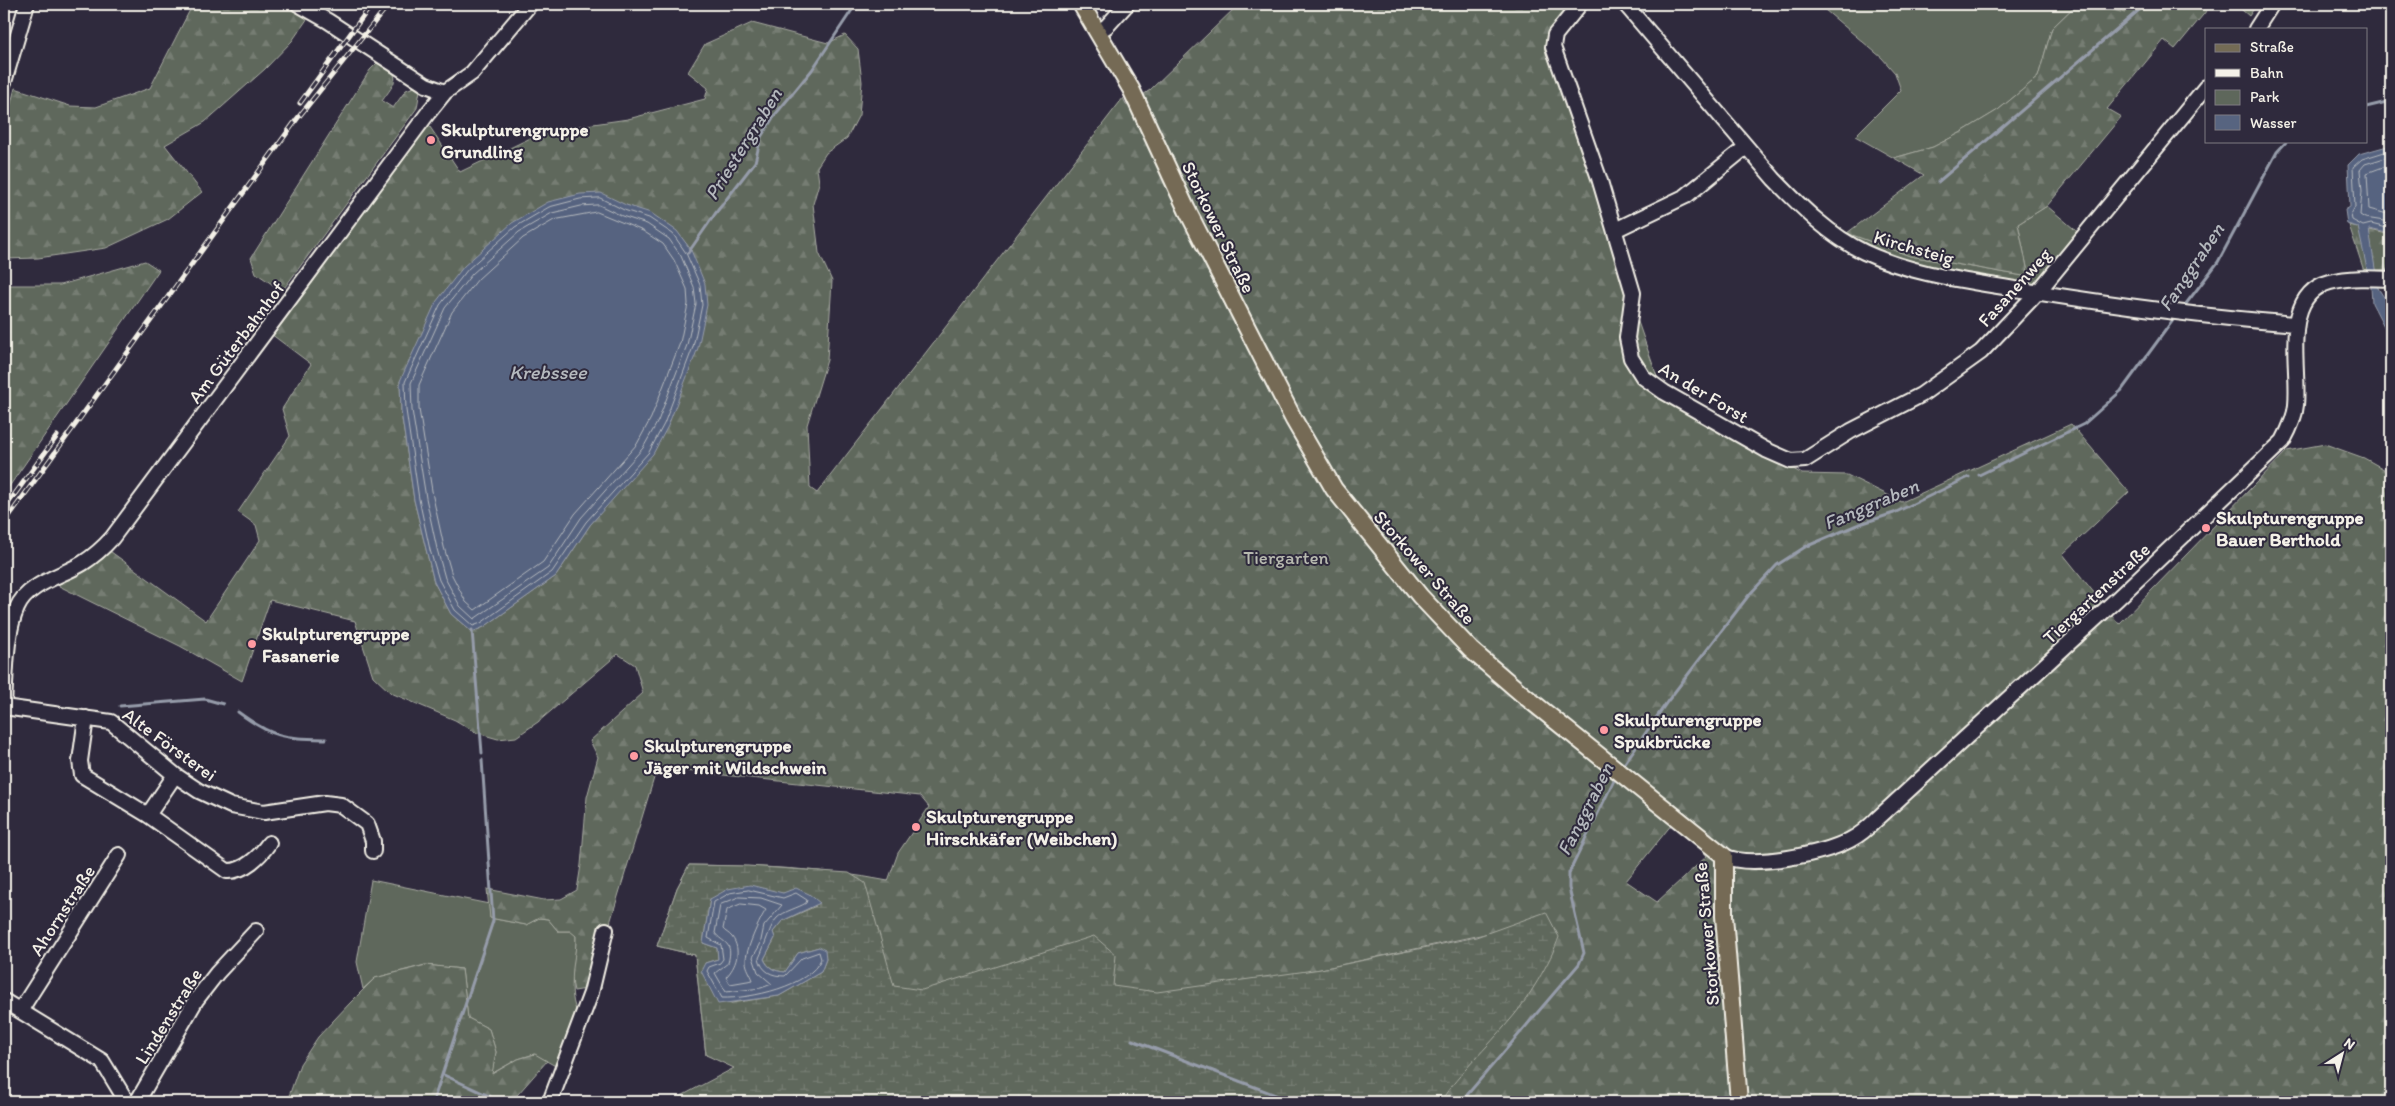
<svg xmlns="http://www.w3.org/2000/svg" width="2395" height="1106" font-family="Itim,sans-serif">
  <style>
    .green { fill: #5e675b; stroke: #a9aca2 }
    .forest { fill: url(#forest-firs); stroke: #a9aca2; fill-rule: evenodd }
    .wetland { fill: url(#wetland-marsh); stroke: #a9aca2; fill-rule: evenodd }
    .water { fill: #576480; stroke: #969caa }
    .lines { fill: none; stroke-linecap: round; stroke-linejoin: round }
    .shore { stroke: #b5b9be; stroke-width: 1 }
    .stream { stroke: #969caa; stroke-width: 3 }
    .minor-casing { stroke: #f4f1e8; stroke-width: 18 }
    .major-casing { stroke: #f4f1e8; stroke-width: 20 }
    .minor { stroke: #2f2a3d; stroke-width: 14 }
    .major { stroke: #746b55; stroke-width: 16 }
    .rail-casing { stroke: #f4f1e8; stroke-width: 5 }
    .rail { stroke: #2f2a3d; stroke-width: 3; stroke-dasharray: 9; stroke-linecap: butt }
    .poi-dot { fill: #ff9aa2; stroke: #2f2a3d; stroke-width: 2 }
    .labels { text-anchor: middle; stroke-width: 4; stroke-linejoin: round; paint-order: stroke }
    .poi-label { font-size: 19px; font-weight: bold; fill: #f4f1e8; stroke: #2f2a3d; text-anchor: start }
    .street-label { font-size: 19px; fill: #f4f1e8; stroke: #2f2a3d }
    .park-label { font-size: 19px; fill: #b8bab0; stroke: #2f2a3d }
    .water-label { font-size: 20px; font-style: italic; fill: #b5b9be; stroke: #2f2a3d }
  </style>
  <defs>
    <pattern id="forest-firs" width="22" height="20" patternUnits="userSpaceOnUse" patternTransform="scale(1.25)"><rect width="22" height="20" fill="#5e675b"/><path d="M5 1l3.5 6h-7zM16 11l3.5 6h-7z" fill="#767d73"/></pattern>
    <pattern id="wetland-marsh" width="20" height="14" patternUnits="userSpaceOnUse" patternTransform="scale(1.25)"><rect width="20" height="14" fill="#5e675b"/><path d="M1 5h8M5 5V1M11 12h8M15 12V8" fill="none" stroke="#767d73"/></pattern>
  </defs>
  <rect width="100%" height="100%" fill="#2f2a3d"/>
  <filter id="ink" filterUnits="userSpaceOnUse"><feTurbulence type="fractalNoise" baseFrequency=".02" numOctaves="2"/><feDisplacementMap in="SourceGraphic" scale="10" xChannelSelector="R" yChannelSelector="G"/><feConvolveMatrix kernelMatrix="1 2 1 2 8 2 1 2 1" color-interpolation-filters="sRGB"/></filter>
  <g filter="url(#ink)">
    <!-- green -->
    <path class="green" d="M1818,4h259l-25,24 -14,49 -40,33 -38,23 -27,14 -39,11 -39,-22 46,-46 -6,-17 -13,-15z
      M2088,4h45l-8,9z
      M2047,206l33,28 -42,50 -12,1 -122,-22 -61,-27 4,-3 63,23 119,21 -11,-53z
      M371,880l118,24 1,14 36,7 13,-7 9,1 10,12h13l5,5c1,26 -11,56 3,80l-20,52 -25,-14 -16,5 -27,15 5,-22 -7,-23 -21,-11 -6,-49 -37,-4 -50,13 -12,11 -6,-27z"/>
    <!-- forest -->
    <path class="forest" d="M193,4h92l25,11 -18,26 -27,28 -60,53 -40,23 37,47 -34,27 -62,29 -68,10 -34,1v-129l11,-42 55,18 26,1 54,-19z
      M1239,4h335l-27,32 58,170 5,35 53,153 139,80 45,1 55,27 169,-78 58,68 -66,62 56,70 168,-173 38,-7 39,14 27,15v629h-951l12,-18 33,-150 -164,35 -152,26 -463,60 -11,-100 -38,-9 20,-58 12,-23c67,1 134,3 199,16l10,-28 31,-46 -9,-11 -263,-28 -51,168 -13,52 -19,3c-5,-17 3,-37 2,-55l-6,-5h-12l-10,-12 -9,-1 -13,7 -36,-7 -3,-29 57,11 17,-1 16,-9 4,-25 6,-68 11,-40 -8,-16 53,-48 -8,-28 -17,-11 -80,68 -22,15 -18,2 -21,-6 -22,-13 -64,-27 -18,-17 -18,-55 -85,-21 -28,81 -62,-35 -123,-61 30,-15 20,-21 99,72 54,-81 -4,-15 -18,-13 52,-76 -8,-27 29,-45 -40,-30 157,-210 32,48 85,-41 83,-12 77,-20 3,-11 -20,-16 17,-28 47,-21 76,20 17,-8 13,14 4,33 -3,33 -12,23 -21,15 -9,14 2,16 -6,21 6,49 13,28 -5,79 -20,65 3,63 7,5 306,-395 4,8 23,-16zM626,205c32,11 45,18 65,45l-80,250 -21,25 -34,51 -72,51 -12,5 -21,-18 -17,-32 -20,-82 -13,-89 -1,-30zM1672,824l24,19 11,13 -50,46 -31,-21z
      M2077,4h11l37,9 8,-9h79l-37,45 -11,-9 -57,69 14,8 -74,89 -29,18 11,53 -119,-21 -63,-23 77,-58 -30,-17 39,-11 27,-14 38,-23 40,-33 14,-49z
      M2235,4h22l-8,12z
      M379,61c24,15 17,20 3,40l11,7 13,-18 11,-4 3,4 -3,18 -135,183 -26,-18 -5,-15 119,-188z
      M2349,225l42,10v34l-27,2z
      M145,261l14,9 -155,224v-209h56z
      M426,965l36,4 6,49 21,11 7,23 -4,22 26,-15 17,-5 12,7 -36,41h-224l13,-38 18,-27 32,-34 25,-25z"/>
    <!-- wetland -->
    <path class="wetland" d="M689,865l59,1 101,7 16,10 29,103 28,4 172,-54 22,19 -3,31 44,6 164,-23 155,-32 70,-25 13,25c-8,24 -32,64 -49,83 -23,28 -50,52 -70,82h-770l64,-34 -28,-13 -11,-100 -38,-9 20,-58zM784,893l32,13 -34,15 -9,11 2,6 -11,21c5,9 10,12 21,13l13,-19 21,-6 7,12 -5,13 -42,24 -48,7 -26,-40 13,-4 -1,-11 -14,-5 7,-44z"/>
    <!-- water -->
    <path class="water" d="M2391,145v89l-22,-5 9,59 11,17 2,-8v43l-19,-37 -1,-15 -13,-61 -11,-3 -2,-14 5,-3 -2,-42 11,-11z
      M601,193l25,12 25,8 26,18 14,19 14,34 2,21 -9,43 -30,78 -15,28 -63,71 -34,51 -72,51 -12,5 -21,-18 -17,-32 -20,-82 -13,-89 -1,-30 36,-79 28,-36 48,-43 36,-21 32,-8z
      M750,885l33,8 13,-5 13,6 11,9 -38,18 -9,11 2,6 -11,21c4,9 10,12 21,13l13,-19 21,-6 6,3 1,9 -5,13 -42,24 -61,8 -17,-33 4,-8 13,-4 -1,-11 -14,-5 7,-44 18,-10z"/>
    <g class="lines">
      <!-- shore -->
      <path class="shore" d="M2391,150l-29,9 -9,8 2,40 -4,7 1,6 11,6 8,-2 20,5
        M2391,156l-26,8 -5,6 2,21 -2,24 5,3 26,4
        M2391,164l-24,9 2,36 22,6
        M600,198l24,12 25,8 24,16 13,19 14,32 2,20 -9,42 -29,77 -15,28 -63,70 -34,50 -71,51 -8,3 -18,-16 -16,-30 -9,-30 -11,-51 -13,-89 -1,-28 35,-77 28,-36 47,-42 34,-20 31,-8z
        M599,205l23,11 25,8 22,15 12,17 13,31 2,17 -9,41 -29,76 -15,27 -62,70 -33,50 -74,51 -14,-13 -15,-28 -8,-29 -11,-51 -14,-88 -1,-27 34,-75 27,-34 47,-42 33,-19 29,-7z
        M597,212l46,19 20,13 11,16 13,29 1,15 -8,39 -29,75 -14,26 -62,70 -32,48 -68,48 -9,-8 -14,-27 -8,-28 -11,-50 -14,-88v-24l33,-73 26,-33 45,-41 31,-18z
        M749,890l34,8 13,-5 11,7 -1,3c-8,5 -22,8 -29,15 -7,7 -12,28 -18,40 3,14 13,18 26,18l17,-18 17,-6 2,7c-11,27 -71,40 -99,39l-15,-27 2,-4 11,-4 3,-4 -2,-14 -13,-7 6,-36 16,-9z
        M739,897l22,1 21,7 -18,21 -4,19 -7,12 5,15 14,12 -11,4 -35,4 -11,-19 13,-10c6,-22 -5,-19 -13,-30l5,-28z
        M741,904l18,2 7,4c-6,8 -21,42 -20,51 0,7 5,13 7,19l-23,4 -4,-7c10,-10 16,-27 6,-40 -3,-4 -7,-5 -9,-8l4,-19z"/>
      <!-- stream -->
      <path class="stream" d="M2366,107l25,-6
        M1938,182l208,-178
        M688,253l27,-39 40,-52 6,-25 13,-21 38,-46 44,-66
        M2182,309l36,-47 59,-110 10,-11
        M1979,475l105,-51 37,-33 55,-75
        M472,630l10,123
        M120,706l85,-7 18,5
        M238,712c35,26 45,26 88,27
        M1622,767l45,-65 82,-107 28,-30 28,-18 52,-22 37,-12 75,-36
        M1132,1040l162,62
        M444,1075l58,27
        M433,1102l60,-181 -11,-161
        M1461,1102l118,-138 5,-11 -15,-65v-15l47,-97"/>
      <defs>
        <path id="minor" d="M298,4l30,17 98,64 19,7
          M1580,4l-25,31 -2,12 46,131 34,115 -6,45 4,20 12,19 21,15 102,58 25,11 14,-1 46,-29 70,-36 60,-43 57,-60 168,-205
          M1625,4l149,175c26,27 56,57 90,73 49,23 105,29 158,38 91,15 182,27 274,34
          M2256,29l16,-25
          M1098,32l9,-6 20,-22
          M4,82l23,-78
          M1615,230l71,-34 60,-49
          M4,704c2,-28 1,-70 13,-96 10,-24 45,-32 66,-45 11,-7 20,-15 29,-25l316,-425 17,-21 27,-19 58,-69
          M4,707l107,15 64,53 24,16 32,15 33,6 61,-9 16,2 26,19 6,17v10
          M86,718l-6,43 2,14 66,40 79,56c17,1 33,-15 42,-28
          M148,815l27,-40
          M1724,856c27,13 99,-2 126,-16 10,-5 19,-13 27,-21l240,-220 166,-158c6,-11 12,-23 13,-36 4,-39 -16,-110 34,-123 19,-5 41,-4 61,-3
          M4,1001l98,60 25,41
          M20,1011l99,-156
          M137,1102l59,-102 21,-27 39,-42
          M550,1102l41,-109 15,-63"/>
        <path id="major" d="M1081,4l50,85 56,121 107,210 40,69 86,107 51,54 50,43 203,163v60l15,186"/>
      </defs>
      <!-- minor casing -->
      <use href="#minor" class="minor-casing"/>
      <!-- major casing -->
      <use href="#major" class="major-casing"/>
      <!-- minor -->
      <use href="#minor" class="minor"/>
      <!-- major -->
      <use href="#major" class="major"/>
      <defs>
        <path id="rail" d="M300,103l72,-99
          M4,509l53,-73
          M4,523l293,-404 92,-115"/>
      </defs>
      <!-- rail casing -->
      <use href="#rail" class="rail-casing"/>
      <!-- rail -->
      <use href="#rail" class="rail"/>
    </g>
  </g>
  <!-- markers -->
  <g class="poi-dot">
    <circle cx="431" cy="140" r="5"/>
    <circle cx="2206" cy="528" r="5"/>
    <circle cx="252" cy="644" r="5"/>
    <circle cx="1604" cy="730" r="5"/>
    <circle cx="634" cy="756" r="5"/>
    <circle cx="916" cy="827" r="5"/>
  </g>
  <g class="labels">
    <!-- poi labels -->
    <g class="poi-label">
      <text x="441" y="136">Skulpturengruppe<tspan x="441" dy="22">Grundling</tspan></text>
      <text x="2216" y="524">Skulpturengruppe<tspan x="2216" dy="22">Bauer Berthold</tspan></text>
      <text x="262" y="640">Skulpturengruppe<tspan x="262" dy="22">Fasanerie</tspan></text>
      <text x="1614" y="726">Skulpturengruppe<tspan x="1614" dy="22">Spukbrücke</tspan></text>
      <text x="644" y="752">Skulpturengruppe<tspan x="644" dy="22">Jäger mit Wildschwein</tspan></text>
      <text x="926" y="823">Skulpturengruppe<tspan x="926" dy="22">Hirschkäfer (Weibchen)</tspan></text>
    </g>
    <!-- street labels -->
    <g class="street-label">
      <text transform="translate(1219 227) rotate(64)" y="7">Storkower Straße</text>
      <text transform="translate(1914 247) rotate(16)" y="7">Kirchsteig</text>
      <text transform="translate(2014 287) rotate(-48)" y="7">Fasanenweg</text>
      <text transform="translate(236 342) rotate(-53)" y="7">Am Güterbahnhof</text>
      <text transform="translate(1704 392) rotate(31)" y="7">An der Forst</text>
      <text transform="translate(1425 567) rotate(49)" y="7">Storkower Straße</text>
      <text transform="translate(2096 593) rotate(-43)" y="7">Tiergartenstraße</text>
      <text transform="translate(170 744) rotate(36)" y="7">Alte Försterei</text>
      <text transform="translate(62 910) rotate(-57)" y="7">Ahornstraße</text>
      <text transform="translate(1706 934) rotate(-95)" y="7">Storkower Straße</text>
      <text transform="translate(168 1016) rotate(-58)" y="7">Lindenstraße</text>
    </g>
    <!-- park labels -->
    <g class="park-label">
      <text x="1286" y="564">Tiergarten</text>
    </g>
    <!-- water labels -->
    <g class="water-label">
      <text transform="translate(743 144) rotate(-58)" y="7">Priestergraben</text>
      <text transform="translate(2191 267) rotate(-56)" y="7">Fanggraben</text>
      <text x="548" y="379">Krebssee</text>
      <text transform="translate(1871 504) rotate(-23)" y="7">Fanggraben</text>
      <text transform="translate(1585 809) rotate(-63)" y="7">Fanggraben</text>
    </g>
  </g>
  <!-- margin -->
  <rect width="2395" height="1106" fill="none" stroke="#2f2a3d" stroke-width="20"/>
  <rect x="10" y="10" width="2375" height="1086" fill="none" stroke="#f4f1e8" stroke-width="2" filter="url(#ink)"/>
  <!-- legend -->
  <rect x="2205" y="28" width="162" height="115" fill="#2f2a3d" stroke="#7e7a81"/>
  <rect x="2215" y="44" width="25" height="8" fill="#746b55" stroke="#7e7a81"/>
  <text x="2250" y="52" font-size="15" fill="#f4f1e8">Straße</text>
  <rect x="2215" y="69" width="25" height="8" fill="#f4f1e8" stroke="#7e7a81"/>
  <text x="2250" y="78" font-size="15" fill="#f4f1e8">Bahn</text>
  <rect x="2215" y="90" width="25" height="15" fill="#5e675b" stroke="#7e7a81"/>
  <text x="2250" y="102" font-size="15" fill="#f4f1e8">Park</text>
  <rect x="2215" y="115" width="25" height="15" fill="#576480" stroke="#7e7a81"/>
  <text x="2250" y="128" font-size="15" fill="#f4f1e8">Wasser</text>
  <!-- north arrow -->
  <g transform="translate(2342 1054) rotate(36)" stroke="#2f2a3d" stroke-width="4" paint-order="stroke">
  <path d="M0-4L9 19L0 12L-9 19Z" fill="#f4f1e8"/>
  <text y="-8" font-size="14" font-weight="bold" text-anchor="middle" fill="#f4f1e8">N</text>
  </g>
</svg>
